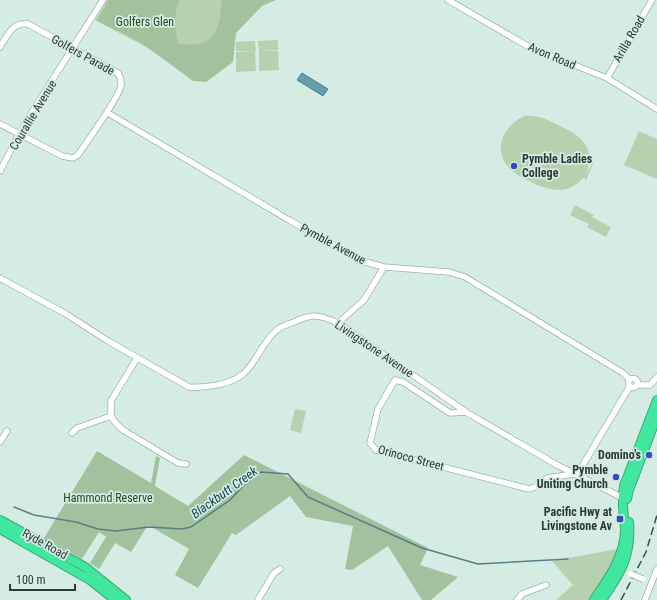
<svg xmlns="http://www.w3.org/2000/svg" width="657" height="600" font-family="'Roboto Condensed',sans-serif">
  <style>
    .green { fill: #b5d1b0 }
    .forest { fill: #a2c19d }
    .water { fill: #669daa; stroke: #567f87 }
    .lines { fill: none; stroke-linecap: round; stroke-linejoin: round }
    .stream { stroke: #567f87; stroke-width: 1.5 }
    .minor-casing { stroke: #9db3ad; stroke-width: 7 }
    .highway-casing { stroke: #3baa79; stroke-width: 10 }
    .minor { stroke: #fff; stroke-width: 5.5 }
    .highway { stroke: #41e79e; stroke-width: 8 }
    .rail { stroke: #404a47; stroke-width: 1.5; stroke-dasharray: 8 4; stroke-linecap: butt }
    .minor-bridge-casing { stroke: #9db3ad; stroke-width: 7; stroke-linecap: butt }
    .minor-bridge { stroke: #fff; stroke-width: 5.5 }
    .poi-dot { fill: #364dbf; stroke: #d5ece5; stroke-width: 1.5 }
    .labels { text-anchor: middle; stroke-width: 3.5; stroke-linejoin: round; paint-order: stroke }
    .park-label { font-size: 12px; fill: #1f4a19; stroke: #d5ece5 }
    .street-label { font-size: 12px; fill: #2f3835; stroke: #d5ece5 }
    .poi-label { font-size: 12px; font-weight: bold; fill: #2f3835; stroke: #d5ece5; text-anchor: end }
    .water-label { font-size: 13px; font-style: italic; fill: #12444f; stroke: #d5ece5 }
  </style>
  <rect width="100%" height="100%" fill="#d5ece5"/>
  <!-- green -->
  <path class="green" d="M107,0h129l-25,43 -37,19 -79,-42z
    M278,40v10l-19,1 -1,-10z
    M255,41l1,10h-20v-9z
    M255,51l1,20 -20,1v-20z
    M259,51h19l1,19 -20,1z
    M524,116c14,-1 24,4 36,10 22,10 36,22 26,48l10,-17 -10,23 -2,-3c-16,19 -33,14 -53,5 -7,-4 -15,-7 -21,-13 -18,-19 -7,-43 14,-53z
    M639,131l18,8v40l-33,-14z
    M575,205l19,10 -2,2 19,10 -5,10 -19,-10 2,-3 -19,-9z
    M295,409l11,2 -5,22 -11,-3z
    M617,549c-5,19 -17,35 -28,51h-33l17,-15 -21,-24z"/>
  <!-- forest -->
  <path class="forest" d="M109,0h69l1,2c-6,14 -4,27 -1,42 37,4 41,-11 44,-44h54l-14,6 -26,27 -3,29 -27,20 -13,-1 -53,-39 -43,-21z
    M97,451l54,32 5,-27 4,2 -5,28 33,20 56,-51 184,93 -8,17 38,12 -27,23h-9l-34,-54 -36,24 -7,-1 8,-43 -47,-9 -16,-21 -54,39 -4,-2 -34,55 -23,-13 14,-26 -41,-24 -17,27 -16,-9 -16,26 -9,-6 16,-26 -7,-5 -17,27 -38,-21z"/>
  <!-- water -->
  <path class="water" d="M302,73l26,16 -5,7 -26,-16z"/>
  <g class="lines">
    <!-- stream -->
    <path class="stream" d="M14,507l20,8 42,7 22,7 18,2 33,-4 33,2 9,-2 39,-27 14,-15 17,-13 27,2 20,23 114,51 56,16 90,-5"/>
    <defs>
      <path id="minor" d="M448,0l83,48 76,30 50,31
        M0,47c7,-11 12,-25 28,-23l90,49c2,4 4,7 3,12 0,10 -35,58 -43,70l-5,3 -11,-2 -62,-32
        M607,78l45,-78
        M108,113l181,107 73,41 22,6 65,5 16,5 158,96 7,7
        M0,171l25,-48 78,-123
        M0,278l66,36 42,27 81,46c16,1 39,-2 53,-12 15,-12 20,-34 36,-46 4,-3 11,-5 16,-7 19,-9 25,-7 44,1l128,89 91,53 68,34
        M338,323l26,-23 20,-33
        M137,358l-26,43v15l3,5 9,9 55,33 8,1
        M628.5 383a4.5 4.5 0 1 1 9 0a4.5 4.5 0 1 1-9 0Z
        M637,385h13l7,-8
        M466,412l-16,1 -47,-31 -8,-2 -17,29 -8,34 6,7 153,39 6,-2 12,-9 27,-4
        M72,433l5,-5 34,-12
        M0,442l7,-11
        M579,476l5,-13 46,-77
        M258,600l16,-27 6,-4
        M517,600l5,-6 24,-9
        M645,600l12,-31"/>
      <path id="highway" d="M627,499l2,-9 28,-74
        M0,520l85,47 41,33
        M0,529l90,51 25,20
        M594,600c14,-21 31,-44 31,-71 -1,-14 -4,-29 -1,-43l33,-86
        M602,600c18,-26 30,-44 27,-78"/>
    </defs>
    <!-- minor casing -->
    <use href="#minor" class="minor-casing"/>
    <!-- highway casing -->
    <use href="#highway" class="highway-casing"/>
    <!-- minor -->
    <use href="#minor" class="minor"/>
    <!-- highway -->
    <use href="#highway" class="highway"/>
    <!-- rail -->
    <path class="rail" d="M621,600l25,-48 11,-37"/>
    <defs>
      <path id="minor-bridge" d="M631,574l12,5"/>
    </defs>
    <!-- minor-bridge casing -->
    <use href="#minor-bridge" class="minor-bridge-casing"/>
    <!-- minor-bridge -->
    <use href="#minor-bridge" class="minor-bridge"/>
  </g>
  <!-- markers -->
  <g class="poi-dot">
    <circle cx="514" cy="166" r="4"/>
    <circle cx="649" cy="455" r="4"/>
    <circle cx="616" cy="477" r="4"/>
    <rect x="616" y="515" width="8" height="8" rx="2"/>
  </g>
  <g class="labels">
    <!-- park labels -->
    <g class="park-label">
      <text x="145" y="26">Golfers Glen</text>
      <text x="108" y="502">Hammond Reserve</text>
    </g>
    <!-- street labels -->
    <g class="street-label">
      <text transform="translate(629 39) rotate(-60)" y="4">Arilla Road</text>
      <text transform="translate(83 55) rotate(29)" y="4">Golfers Parade</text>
      <text transform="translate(552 56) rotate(23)" y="4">Avon Road</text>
      <text transform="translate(33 115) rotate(-59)" y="4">Courallie Avenue</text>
      <text transform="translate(333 244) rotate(28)" y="4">Pymble Avenue</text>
      <text transform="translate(374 349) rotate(34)" y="4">Livingstone Avenue</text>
      <text transform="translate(411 458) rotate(15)" y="4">Orinoco Street</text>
      <text transform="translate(45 544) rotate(29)" y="4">Ryde Road</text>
    </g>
    <!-- poi labels -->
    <g class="poi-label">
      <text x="522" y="163" text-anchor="start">Pymble Ladies<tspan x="522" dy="14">College</tspan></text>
      <text x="641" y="459">Domino's</text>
      <text x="608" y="474">Pymble<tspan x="608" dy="14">Uniting Church</tspan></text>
      <text x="612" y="516">Pacific Hwy at<tspan x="612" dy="14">Livingstone Av</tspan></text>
    </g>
    <!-- water labels -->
    <g class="water-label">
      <text transform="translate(224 492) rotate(-36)" y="5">Blackbutt Creek</text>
    </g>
  </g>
  <!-- scale -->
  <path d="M10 584v6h65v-6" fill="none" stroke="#2f3835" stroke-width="2"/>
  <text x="16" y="584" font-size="12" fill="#2f3835" stroke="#d5ece5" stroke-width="3" paint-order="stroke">100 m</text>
</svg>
